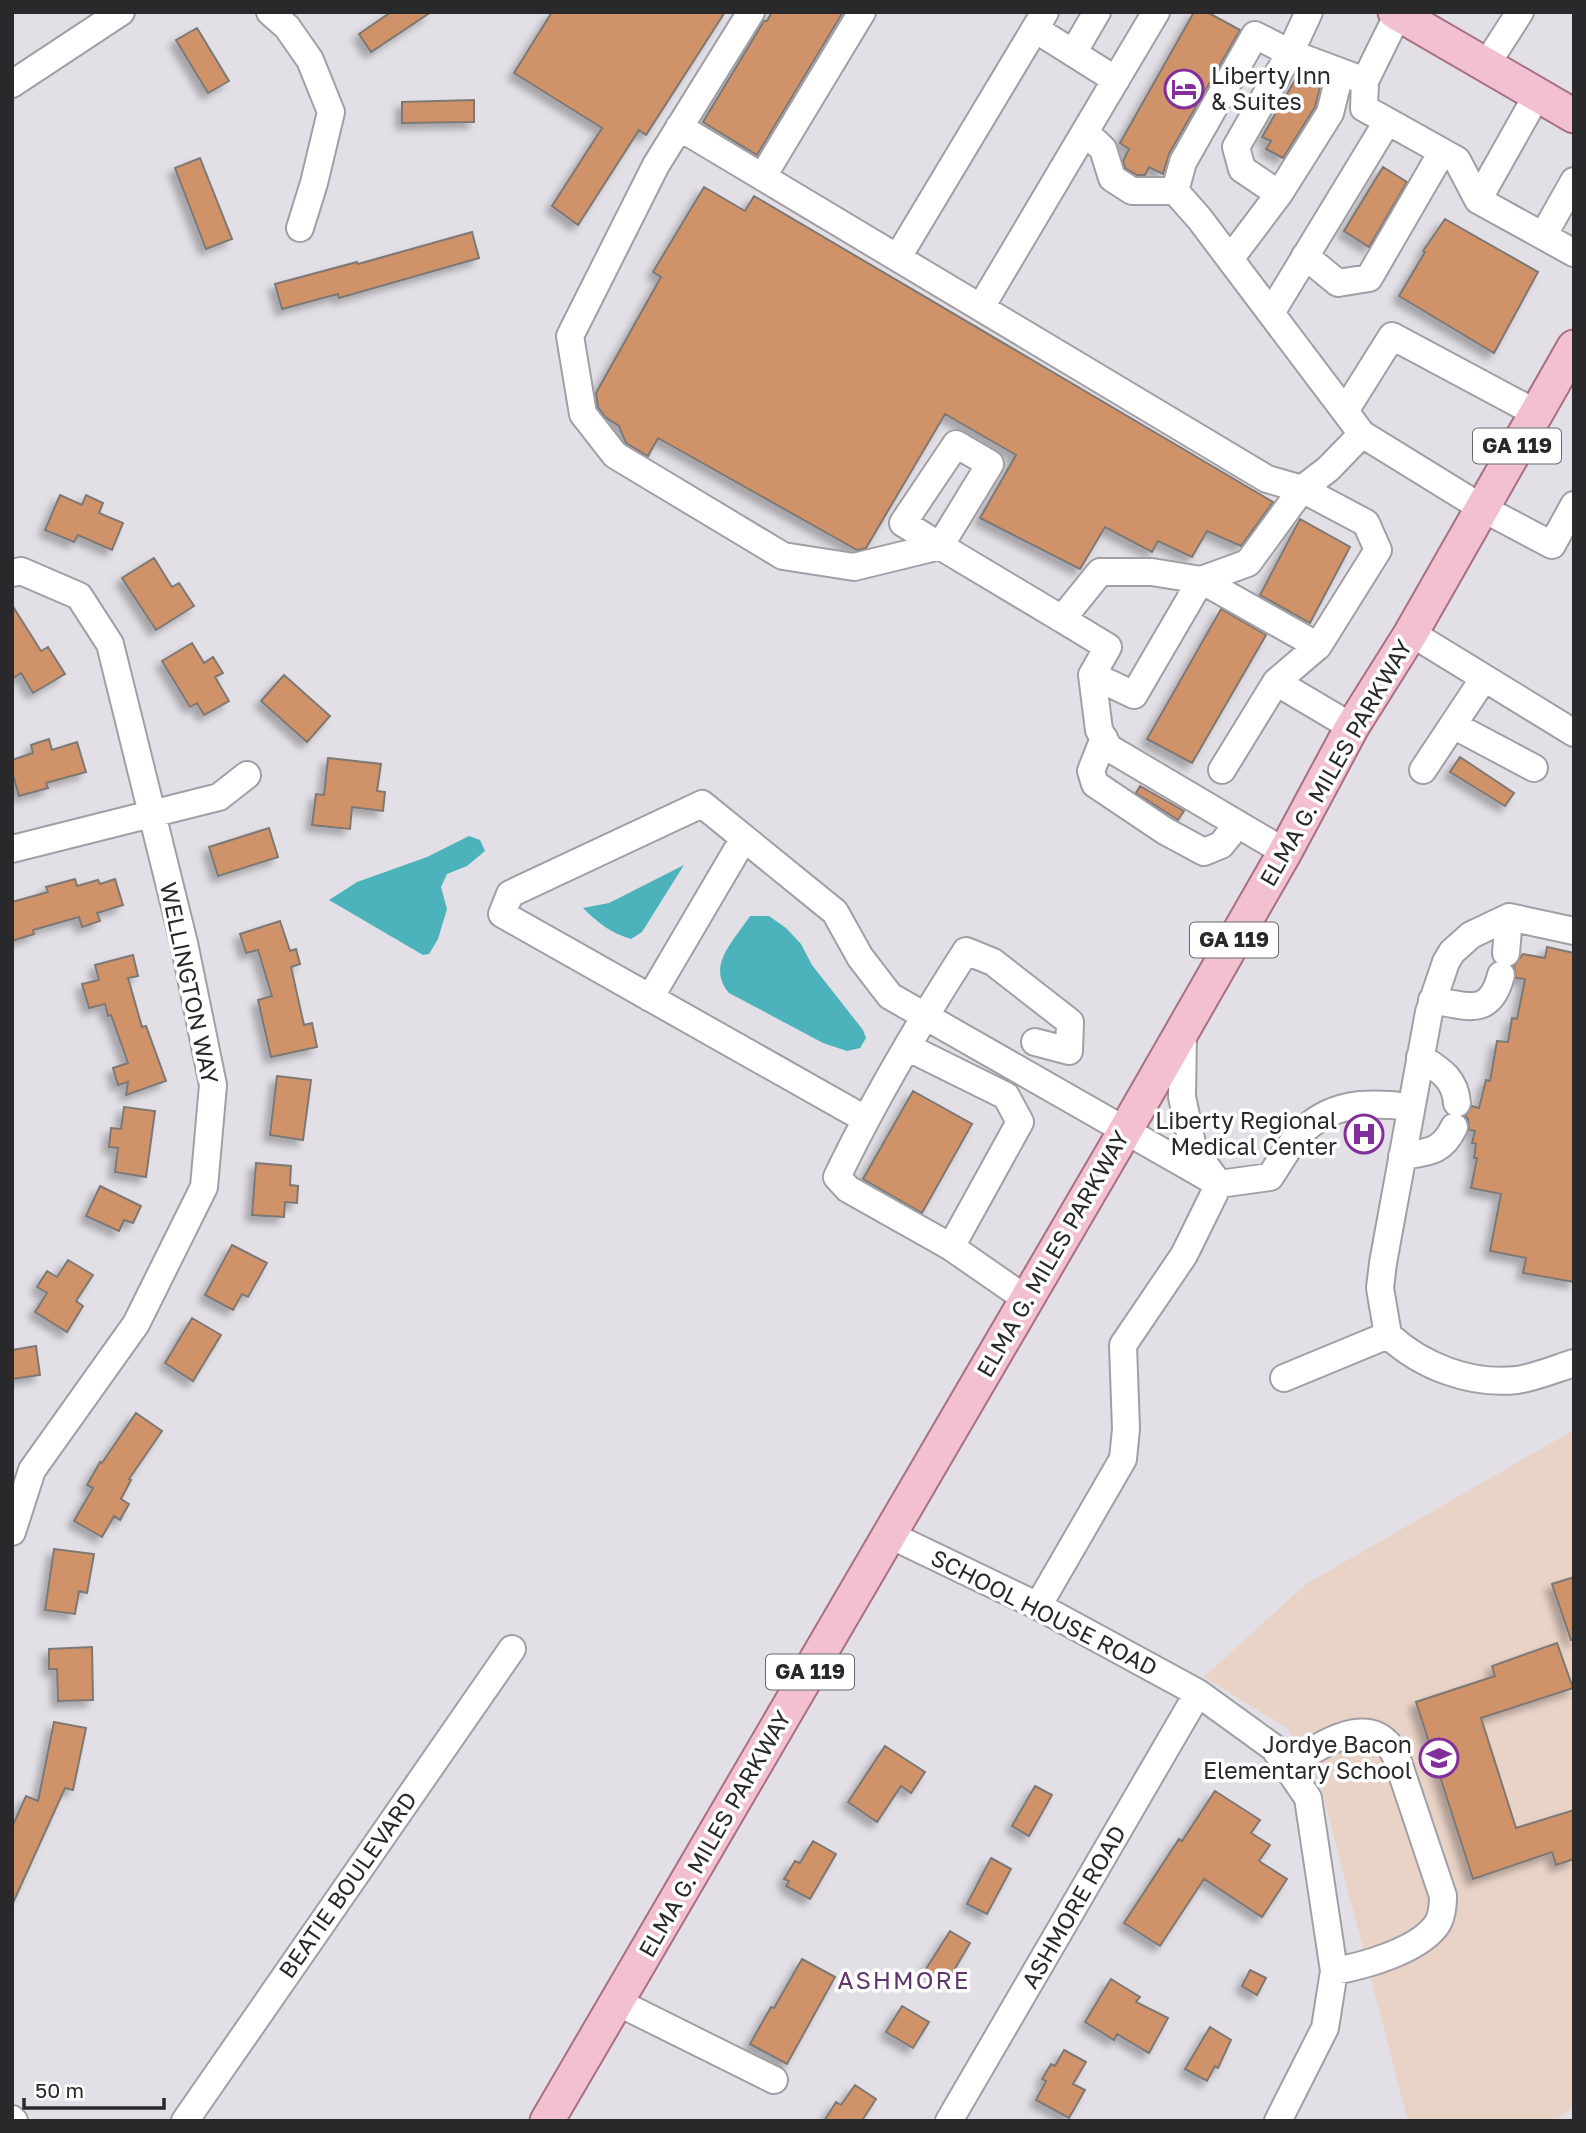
<svg xmlns="http://www.w3.org/2000/svg" width="1586" height="2133" font-family="'Golos Text',sans-serif">
  <style>
    .education { fill: #e9d2c6 }
    .water { fill: #4cb2bb }
    .building { fill: #d09267; stroke: #7e7875; stroke-width: 2; filter: url(#shadow) }
    .lines { fill: none; stroke-linecap: round; stroke-linejoin: round }
    .minor-casing { stroke: #a19fa5; stroke-width: 30 }
    .major-casing { stroke: #a77083; stroke-width: 37 }
    .minor { stroke: #fff; stroke-width: 26 }
    .major { stroke: #f3c0d1; stroke-width: 33 }
    .labels { text-anchor: middle; stroke-width: 7; stroke-linejoin: round; paint-order: stroke }
    .shield { fill: #fff; stroke: #69686a; stroke-width: 2 }
    .shield-label { font-size: 21px; font-weight: bold; fill: #29282a }
    .poi-label { font-size: 23px; fill: #29282a; stroke: #fff; text-anchor: end }
    .street-label { font-size: 23px; fill: #29282a; stroke: #fff }
    .neighbourhood-label { font-size: 24px; letter-spacing: 2px; fill: #5f366d; stroke: #fff }
  </style>
  <defs>
    <filter id="shadow"><feDropShadow dx="-6" dy="6" stdDeviation="3.5" flood-color="#0004"/></filter>
  </defs>
  <rect width="100%" height="100%" fill="#e2e0e6"/>
  <!-- education -->
  <path class="education" d="M1574,1430v677l-20,14h-146l-87,-334 -33,-58 -84,-52 102,-93z"/>
  <!-- water -->
  <path class="water" d="M469,836l11,4 5,11 -18,15 -20,8 -6,13 6,22 -9,30 -9,15 -6,1 -94,-55 28,-18 70,-25z
    M684,865l-42,67 -11,7c-20,-6 -33,-16 -48,-31l26,-5z
    M750,916h19l17,12 15,16 11,21 51,65 3,8 -6,10 -13,3 -24,-8 -94,-50c-23,-27 4,-51 21,-77z"/>
  <!-- building -->
  <path class="building" d="M391,12h40l-60,40 -12,-18z
    M552,12h173l-79,123 -7,-5 -61,95 -26,-19 50,-78 -88,-55z
    M772,12h71l-86,143 -54,-33 61,-101h3z
    M1194,12h13l33,18 -71,124 -6,20 -14,-7 -4,8h-8l-12,-7 -2,-7 6,-12 -9,-6z
    M197,28l32,53 -21,12 -32,-53z
    M1298,75l22,13 -5,19 -32,51 -17,-9 5,-8 -9,-4z
    M474,100v22l-72,1v-21z
    M200,158l32,81 -26,10 -31,-81z
    M1383,167l24,15 -38,65 -25,-16z
    M704,187l41,24 9,-15 519,306 -32,44 -34,-15 -15,26 -34,-16 -6,11 -47,-25 -25,42 -100,-51 36,-63 -71,-41 -79,134 -9,2 -199,-112 -10,18 -22,-13 -7,-17 -14,-9 -7,-10 -2,-14 65,-116 -8,-5z
    M1445,219l93,53 -44,81 -95,-57 26,-44 -2,-1z
    M472,232l7,26 -140,40 -1,-4 -56,15 -7,-25 82,-22 1,2z
    M60,495l22,10 4,-10 17,8 -4,10 24,10 -11,27 -34,-15 -4,7 -29,-12z
    M1300,519l50,28 -40,76 -50,-28z
    M154,558l18,29 7,-4 15,23 -38,24 -34,-52z
    M12,605l29,46 7,-4 17,27 -32,19 -12,-20 -9,6z
    M1221,609l45,26 -74,128 -45,-24z
    M192,643l12,20 9,-6 10,16 -8,4 14,24 -25,14 -7,-12 -7,4 -28,-46z
    M284,675l46,41 -23,26 -46,-41z
    M49,739l3,11 25,-8 9,30 -40,11 2,5 -29,8 -7,-25v-11l21,-7 -2,-8z
    M1460,757l54,36 -9,13 -55,-34z
    M328,758l53,6 -4,27 8,1 -2,19 -31,-4 -2,22 -38,-4 4,-31 8,1z
    M1140,786l44,25 -6,9 -42,-27z
    M269,828l9,29 -60,19 -9,-29z
    M75,879l2,7 21,-6 2,4 15,-5 8,26 -26,8 3,8 -18,6 -3,-10 -46,13 1,4 -22,7v-39l36,-10 -2,-5z
    M280,921l10,30 6,-2 4,15 -9,3 13,58 8,-2 5,24 -46,10 -13,-57 14,-4 -14,-46 -12,3 -6,-19z
    M1547,947l27,6v329l-51,-9 3,-15 -36,-7 11,-57 -30,-6 6,-30h-3l2,-14 -4,-1 3,-12 -6,-1 -1,-11 -3,-3 7,-10 7,2 7,-28 4,1 7,-40 11,1 4,-24 5,1 8,-40 -9,-1 -2,-12 9,-12 22,4z
    M133,955l5,21 -10,2 14,49 4,-1 20,55 -40,14 2,-13 -10,3 -5,-17 15,-5 -17,-48 -3,1 -3,-12 -16,4 -7,-24 17,-4 -4,-15z
    M277,1076l34,4 -8,60 -33,-5z
    M913,1091l59,33 -50,89 -59,-34z
    M124,1107l31,4 -9,66 -31,-5 3,-24 -9,-1 2,-19 10,1z
    M256,1163l35,3 -1,19 8,1 -1,17 -12,-1 -1,15 -32,-2z
    M100,1186l41,20 -8,17 -9,-3 -5,11 -33,-15z
    M232,1245l35,18 -19,34 -6,-3 -9,16 -28,-15z
    M68,1260l25,15 -17,26 7,5 -16,26 -32,-20 12,-19 -10,-6 10,-16 10,6z
    M192,1318l29,17 -28,46 -28,-18z
    M36,1346l4,29 -28,4v-29z
    M136,1413l26,18 -33,48 2,1 -10,19 8,5 -9,16 -6,-4 -12,21 -28,-16 19,-33 -6,-3 13,-23 2,1z
    M54,1549l40,5 -7,39 -8,-2 -4,23 -30,-4z
    M1574,1577v63h-3l-19,-56z
    M1557,1643l16,45 -92,30 35,110 58,-18v49l-18,6 -4,-13 -79,27 -57,-177 79,-26 -3,-10z
    M92,1647l1,53 -35,1 -1,-32h-8v-20z
    M54,1722l32,6 -13,62 -8,-2 -53,117v-78l14,-31 12,5z
    M885,1746l40,26 -14,21 -10,-7 -24,36 -29,-20z
    M1035,1786l17,9 -23,41 -17,-10z
    M1215,1791l45,29 -9,13 19,12 -11,16 28,18 -25,38 -58,-38 -44,67 -36,-23 55,-84 3,2z
    M813,1841l23,13 -26,45 -24,-13 3,-5 -5,-2 11,-18 5,2z
    M991,1858l20,11 -24,45 -20,-10z
    M950,1931l20,12 -23,39 -21,-13z
    M802,1959l33,18 -48,87 -37,-20 21,-37 3,1z
    M1250,1970l16,8 -9,17 -15,-9z
    M1111,1979l29,18 -4,5 32,16 -19,35 -32,-19 -3,6 -29,-18z
    M902,2006l27,16 -16,26 -27,-16z
    M1210,2027l21,13 -13,28 -3,-2 -8,15 -22,-12z
    M1064,2050l22,12 -13,22 12,6 -16,28 -33,-18 10,-19 -4,-2 9,-15 4,2z
    M855,2085l21,14 -13,20 3,2h-42l12,-19 5,3z"/>
  <g class="lines">
    <defs>
      <path id="minor" d="M270,12l17,15 23,33 21,52 -17,71 -14,45
        M751,12l-95,153 -86,171 13,78 32,41 168,101 71,11 86,-21 122,73 38,-47h52l49,8 47,-17 54,-74 26,-20 34,-35
        M1398,14l-33,67 -1,27 93,52 21,40 96,53
        M1035,29l81,51
        M1073,53l24,-41
        M1486,65l34,-53
        M12,84l109,-72
        M679,127l588,352 35,10 64,34 12,27 -60,96 -42,36 -54,88
        M1085,132l18,17 9,29 20,13h43
        M763,176l99,-164
        M1175,191l24,27 163,216 120,74 70,37 22,-40
        M1175,191l8,-29 72,-127 35,18 75,28
        M1279,194l-37,-25 -6,-22 54,-94 19,-41
        M1478,200l59,-105
        M1543,236l31,-55
        M1305,256l33,27 31,-5 73,-126
        M898,257l147,-245
        M1230,259l49,-65 51,-81 10,-40
        M981,307l175,-295
        M1271,313l116,-191
        M1345,411l47,-75 144,77
        M956,444l34,20 -50,82 -37,-23z
        M12,573l9,-2 58,25 31,48 74,299 29,142 -9,102 -68,137 -104,146 -20,62
        M1062,619l46,28 -16,28 42,20 67,-115 117,66
        M1411,633l163,100
        M1092,675l7,55 10,18 176,104
        M1276,682l76,45
        M1453,725l81,43
        M1104,738l-13,33 4,13 70,47 39,21 17,-7 17,-21
        M1423,770l61,-92
        M12,849l207,-52 28,-22
        M1574,931l-65,-14 -38,18 -19,17 -6,10 -17,50 -46,251 -3,25 8,47c33,31 82,50 129,45 19,-3 38,-11 57,-17
        M1506,953l3,-36
        M650,998l94,-160
        M1432,1000c35,6 58,18 69,-25
        M1183,1031l-1,66 11,51 21,29
        M907,1047l99,49 14,26 -69,125
        M1420,1057c20,13 35,21 37,46
        M865,1119l-363,-205 8,-20 192,-90 133,108 25,45 30,39 329,188 51,-7c9,-13 17,-29 28,-41 32,-35 69,-34 112,-29
        M1402,1156c25,-4 40,-3 52,-29
        M1026,1299l-75,-52 -103,-58 -11,-12c38,-79 82,-153 129,-226l27,11 77,60 -1,29 -34,-9
        M1284,1378l104,-43
        M890,1535l148,71 160,87 76,55 34,50 26,173 -9,57 -47,93
        M1038,1606l85,-147 3,-30 -3,-84 61,-90 35,-71
        M1286,1766c34,-19 88,-61 111,-7l46,137c0,10 -1,23 -8,31 -19,24 -71,39 -101,44
        M617,2002l157,78
        M12,2119l2,2
        M185,2121l327,-472
        M949,2121l249,-428"/>
      <path id="major" d="M1395,12l179,104
        M547,2121l578,-990 160,-279 67,-125 59,-94 163,-286"/>
    </defs>
    <!-- minor casing -->
    <use href="#minor" class="minor-casing"/>
    <!-- major casing -->
    <use href="#major" class="major-casing"/>
    <!-- minor -->
    <use href="#minor" class="minor"/>
    <!-- major -->
    <use href="#major" class="major"/>
  </g>
  <!-- icons -->
  <defs>
    <symbol id="hotel-ring" viewBox="-11 -11 22 22"><circle r="9.5" fill="#fff" stroke="#822e9c" stroke-width="1.5"/><path d="M-6-4.5h1.5V1H6V5H4.5V3h-9V5H-6ZM-4 0a1.8 1.8 0 1 1 3.6 0ZM.5 0V-2.5h3Q6-2.5 6 0Z" fill="#822e9c"/></symbol>
    <symbol id="hospital-ring" viewBox="-11 -11 22 22"><circle r="9.5" fill="#fff" stroke="#822e9c" stroke-width="1.5"/><path d="M-5-5h3v3.5h4V-5h3V5h-3V1.5h-4V5h-3Z" fill="#822e9c"/></symbol>
    <symbol id="school-ring" viewBox="-11 -11 22 22"><circle r="9.5" fill="#fff" stroke="#822e9c" stroke-width="1.5"/><path d="M0-5L7-2L0 1L-7-2ZM-4 1L0 2.5L4 1V4Q0 6-4 4Z" fill="#822e9c"/></symbol>
  </defs>
  <g fill-rule="evenodd">
    <use href="#hotel-ring" x="1162" y="67" width="44" height="44"/>
    <use href="#hospital-ring" x="1342" y="1112" width="44" height="44"/>
    <use href="#school-ring" x="1417" y="1736" width="44" height="44"/>
  </g>
  <g class="labels">
    <!-- shield labels -->
    <g class="shield">
      <rect x="1473" y="428.5" width="88" height="35" rx="5"/>
      <rect x="1190" y="922.5" width="88" height="35" rx="5"/>
      <rect x="766" y="1654.5" width="88" height="35" rx="5"/>
    </g>
    <g class="shield-label">
      <text x="1517" y="453">GA 119</text>
      <text x="1234" y="947">GA 119</text>
      <text x="810" y="1679">GA 119</text>
    </g>
    <!-- poi labels -->
    <g class="poi-label">
      <text x="1211" y="84" text-anchor="start">Liberty Inn<tspan x="1211" dy="26">&amp; Suites</tspan></text>
      <text x="1337" y="1129">Liberty Regional<tspan x="1337" dy="26">Medical Center</tspan></text>
      <text x="1412" y="1753">Jordye Bacon<tspan x="1412" dy="26">Elementary School</tspan></text>
    </g>
    <!-- street labels -->
    <g class="street-label">
      <text transform="translate(1336 763) rotate(-60)" y="8">ELMA G. MILES PARKWAY</text>
      <text transform="translate(189 983) rotate(78)" y="8">WELLINGTON WAY</text>
      <text transform="translate(1053 1254) rotate(-60)" y="8">ELMA G. MILES PARKWAY</text>
      <text transform="translate(1044 1613) rotate(27)" y="8">SCHOOL HOUSE ROAD</text>
      <text transform="translate(715 1834) rotate(-60)" y="8">ELMA G. MILES PARKWAY</text>
      <text transform="translate(348 1885) rotate(-55)" y="8">BEATIE BOULEVARD</text>
      <text transform="translate(1074 1907) rotate(-60)" y="8">ASHMORE ROAD</text>
    </g>
    <!-- neighbourhood labels -->
    <g class="neighbourhood-label">
      <text x="904" y="1989">ASHMORE</text>
    </g>
  </g>
  <!-- border -->
  <rect width="1586" height="2133" fill="none" stroke="#29282a" stroke-width="28"/>
  <!-- scale -->
  <path d="M24 2098v10h140v-10" fill="none" stroke="#29282a" stroke-width="3.5"/>
  <text x="35" y="2098" font-size="21" fill="#29282a" stroke="#ffffff" stroke-width="5" paint-order="stroke">50 m</text>
</svg>
